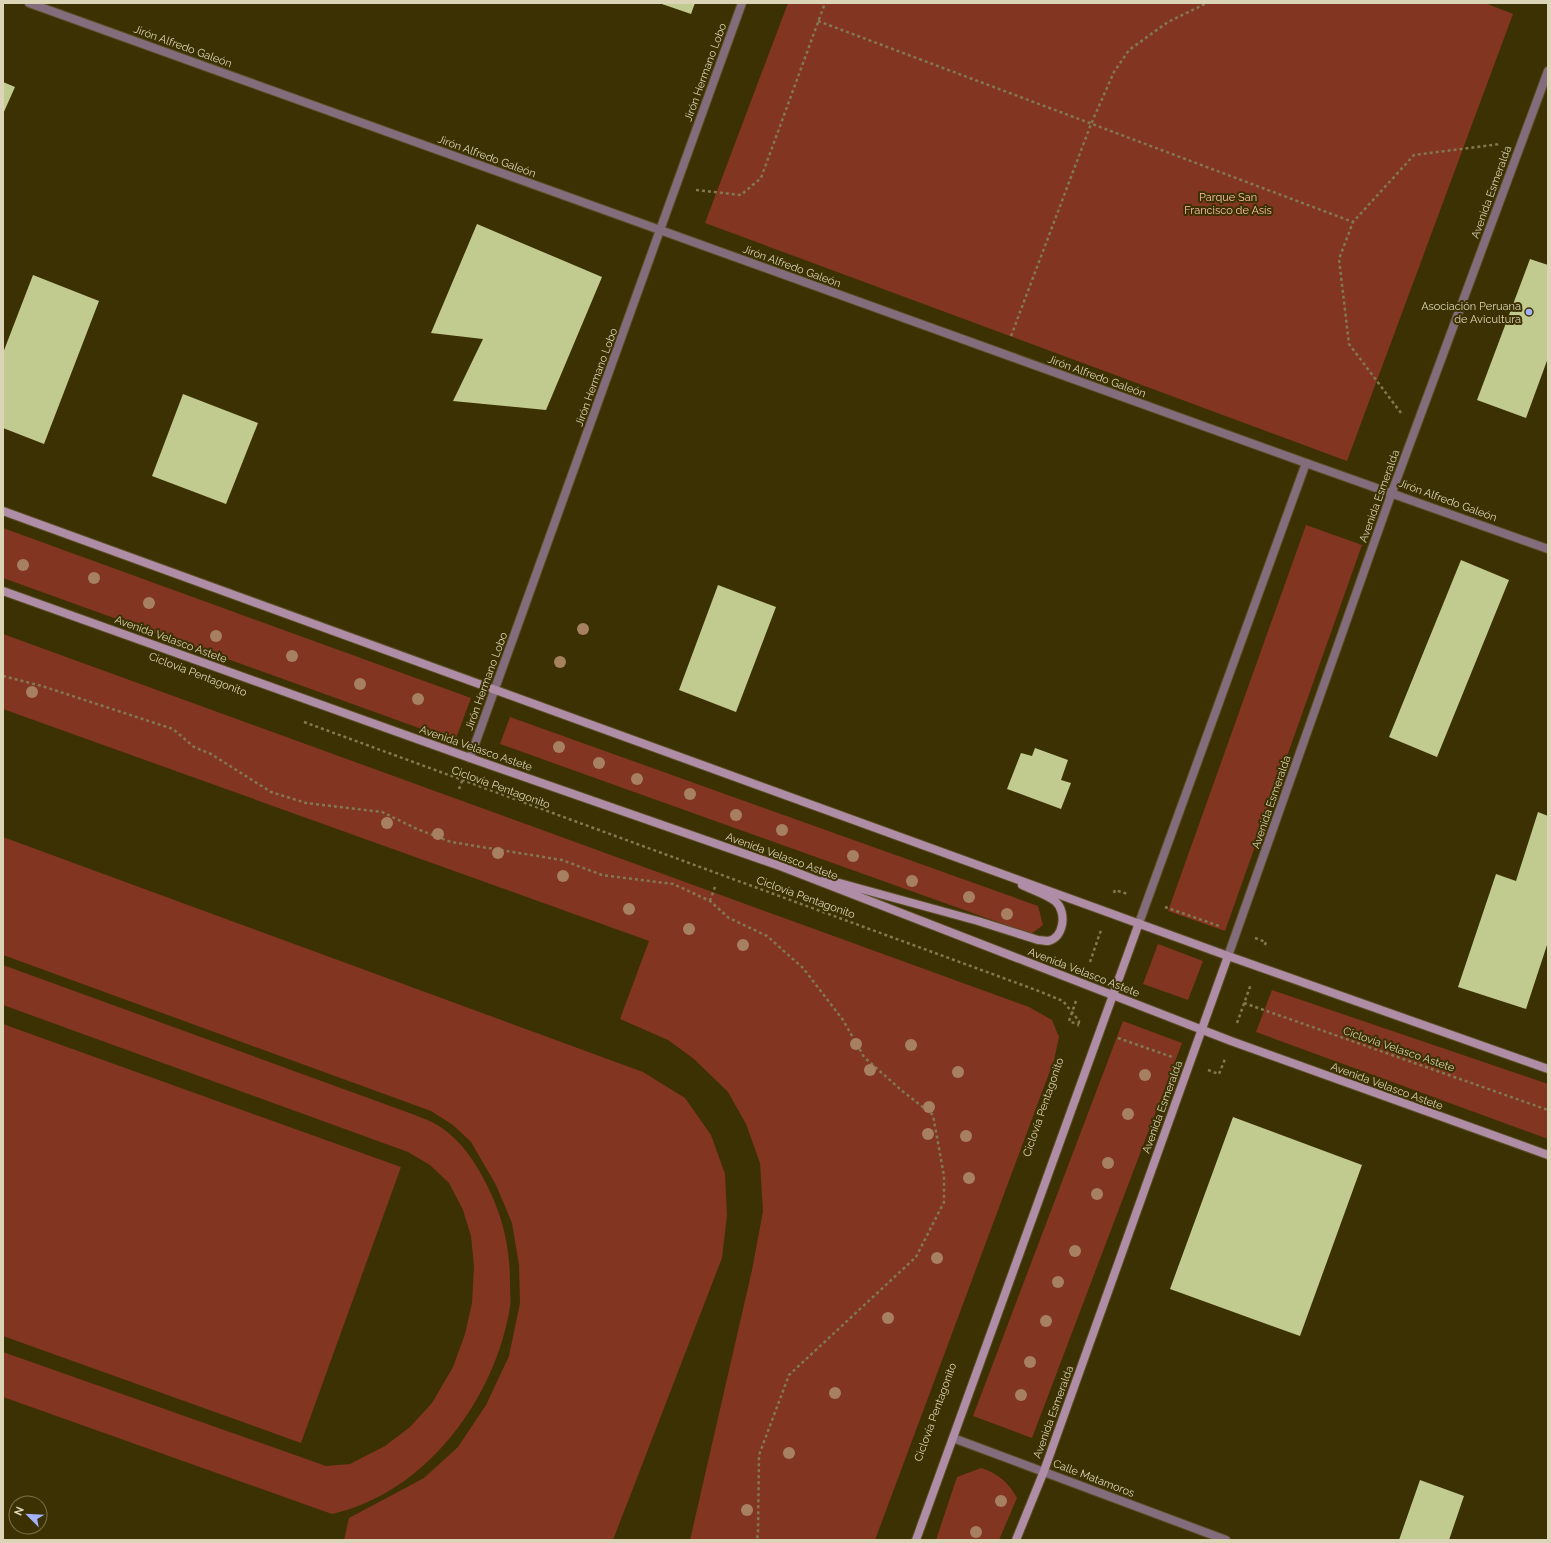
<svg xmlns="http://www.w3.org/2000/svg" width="1551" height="1543" font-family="Raleway,sans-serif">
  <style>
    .green { fill: #823520 }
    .building { fill: #c1cb90 }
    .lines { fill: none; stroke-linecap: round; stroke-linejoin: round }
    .minor-casing { stroke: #594e23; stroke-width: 10 }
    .tertiary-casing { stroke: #594e23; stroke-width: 10 }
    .secondary-casing { stroke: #594e23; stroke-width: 10 }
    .path { stroke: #827851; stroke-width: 2.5; stroke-dasharray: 3 3; stroke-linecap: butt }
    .minor { stroke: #836d7c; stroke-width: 8 }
    .tertiary { stroke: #836d7c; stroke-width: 8 }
    .secondary { stroke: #b08da6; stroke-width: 8 }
    .tree { fill: #a78062 }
    .poi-dot { fill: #a4b1fc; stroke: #3c3102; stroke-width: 1.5 }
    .labels { text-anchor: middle; stroke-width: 4; stroke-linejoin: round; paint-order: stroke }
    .street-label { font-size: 11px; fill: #dbd4b7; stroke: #3c3102 }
    .park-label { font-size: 11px; fill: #fec1b0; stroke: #3c3102 }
    .poi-label { font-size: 11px; fill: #dbd4b7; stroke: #3c3102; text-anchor: end }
  </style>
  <rect width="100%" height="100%" fill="#3c3102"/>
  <!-- green -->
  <path class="green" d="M788,3h697l28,11 -166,447 -642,-238z
    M1306,525l56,20 -137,386 -57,-20z
    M3,528l468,170 -16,43 -452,-163z
    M3,634l1026,373 23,13 7,17 -5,23 -179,480h-185l62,-270 11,-59 -3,-48 -14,-39 -18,-32 -34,-33 -26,-19 -48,-21 29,-78 -646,-232z
    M510,717l528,189 5,19 -12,9 -531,-190z
    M3,837l640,235 42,26 26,37 14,39 2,41 -5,43 -109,282h-269l5,-22 75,-40 34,-31 28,-42 23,-49 11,-53 -1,-38 -7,-42 -16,-38 -25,-43 -18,-17 -22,-14 -428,-156z
    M1158,944l45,17 -15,39 -45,-16z
    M3,965l412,150c9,4 19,7 27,13 24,17 39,43 51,70 12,28 17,55 17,85 0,8 1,17 0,24 -15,92 -84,186 -178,207l-329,-117v-45l323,114 24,-2 35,-18 25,-19 22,-24 21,-36 12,-33 7,-31 2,-37 -3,-30 -8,-26 -14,-27 -19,-18 -22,-13 -405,-147z
    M1272,990l276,94v55l-292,-107z
    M1123,1021l59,22 -150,395 -59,-22z
    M3,1024l398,143 -100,276 -298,-107z
    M981,1468c18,6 27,14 36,30l-18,42h-63l21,-63z"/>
  <!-- building -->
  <path class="building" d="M659,3h36l-4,11z
    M3,82l12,5 -12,27z
    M477,224l125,53 -56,133 -93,-9 30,-62 -52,-6z
    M1530,259l18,6v93l-22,60 -49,-18z
    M33,275l66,26 -55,143 -41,-16v-75z
    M183,394l75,29 -32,81 -74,-28z
    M1461,560l48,20 -72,177 -48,-20z
    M718,585l58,22 -40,105 -57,-22z
    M1035,748l33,12 -7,20 10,3 -10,26 -54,-20 14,-36 11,3z
    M1538,812l10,4v126l-22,67 -68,-22 38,-113 20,7z
    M1233,1117l129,48 -62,171 -130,-47z
    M1420,1480l44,16 -15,44h-50z"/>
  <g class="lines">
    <defs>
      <path id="minor" d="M29,3l631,227 -190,528
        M1306,463l242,86
        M953,1438l273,102"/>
      <path id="tertiary" d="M742,3l-82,227 646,233 -167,460
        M1228,956l164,-464 156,-421"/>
      <path id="secondary" d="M3,511l1225,445 320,113
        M3,591l467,167 310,108 451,175 317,114
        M825,879l153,42 60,19c3,0 7,1 10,1 16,-3 19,-29 8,-39 -8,-7 -24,-12 -34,-17
        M916,1540l223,-617
        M1016,1540l28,-69 184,-515"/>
    </defs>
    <!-- minor casing -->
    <use href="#minor" class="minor-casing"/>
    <!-- tertiary casing -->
    <use href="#tertiary" class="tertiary-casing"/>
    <!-- secondary casing -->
    <use href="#secondary" class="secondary-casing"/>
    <!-- path -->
    <path class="path" d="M818,21l535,201
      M696,190l45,5 20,-17 64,-175
      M1011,336l80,-212 23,-52 15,-22 39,-28 39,-19
      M1401,413l-52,-69 -10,-85 14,-37 61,-67 86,-11
      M3,676l39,10 131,43 21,18 17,7 60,38 35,11 76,9 35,17 34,13 111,18 40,15 71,9 37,17 19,17 38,18 36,32 40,52 21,37 37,33 32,25 11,61v26l-28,55 -127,118 -30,80 -1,78 -1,7
      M304,722l732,268 27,11 16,20 -1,6
      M459,789l3,-8
      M1114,893l1,-3 13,4
      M710,901l6,-17
      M1165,907l54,19
      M1255,938l11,4 -2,5
      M1090,962l11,-32
      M1076,1001l-7,20 10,4
      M1244,1003l304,107
      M1237,1023l14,-39
      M1118,1038l54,19
      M1208,1070l11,4 6,-15"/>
    <!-- minor -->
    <use href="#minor" class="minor"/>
    <!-- tertiary -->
    <use href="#tertiary" class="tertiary"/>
    <!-- secondary -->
    <use href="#secondary" class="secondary"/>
  </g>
  <!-- trees -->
  <g class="tree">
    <circle cx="23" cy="565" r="6"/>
    <circle cx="94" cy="578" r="6"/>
    <circle cx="149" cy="603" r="6"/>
    <circle cx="583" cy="629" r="6"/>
    <circle cx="216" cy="636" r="6"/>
    <circle cx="292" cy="656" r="6"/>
    <circle cx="560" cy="662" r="6"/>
    <circle cx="360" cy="684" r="6"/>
    <circle cx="32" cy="692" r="6"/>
    <circle cx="418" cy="699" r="6"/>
    <circle cx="559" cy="747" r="6"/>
    <circle cx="599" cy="763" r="6"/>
    <circle cx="637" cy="779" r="6"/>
    <circle cx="690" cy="794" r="6"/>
    <circle cx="736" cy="815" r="6"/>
    <circle cx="387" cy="823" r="6"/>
    <circle cx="782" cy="830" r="6"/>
    <circle cx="438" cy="834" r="6"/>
    <circle cx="498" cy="853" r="6"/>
    <circle cx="853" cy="856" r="6"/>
    <circle cx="563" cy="876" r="6"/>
    <circle cx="912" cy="881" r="6"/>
    <circle cx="969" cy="897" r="6"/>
    <circle cx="629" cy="909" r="6"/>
    <circle cx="1007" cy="914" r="6"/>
    <circle cx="689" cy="929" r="6"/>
    <circle cx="743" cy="945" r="6"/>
    <circle cx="856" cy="1044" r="6"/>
    <circle cx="911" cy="1045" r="6"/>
    <circle cx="870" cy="1070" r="6"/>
    <circle cx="958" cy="1072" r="6"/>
    <circle cx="1145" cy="1075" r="6"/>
    <circle cx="929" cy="1107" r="6"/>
    <circle cx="1128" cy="1114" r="6"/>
    <circle cx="928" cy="1134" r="6"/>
    <circle cx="966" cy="1136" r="6"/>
    <circle cx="1108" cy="1163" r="6"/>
    <circle cx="969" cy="1178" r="6"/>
    <circle cx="1097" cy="1194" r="6"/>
    <circle cx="1075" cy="1251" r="6"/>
    <circle cx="937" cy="1258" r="6"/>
    <circle cx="1058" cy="1282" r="6"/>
    <circle cx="888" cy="1318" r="6"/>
    <circle cx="1046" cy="1321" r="6"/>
    <circle cx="1030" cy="1362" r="6"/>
    <circle cx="835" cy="1393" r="6"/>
    <circle cx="1021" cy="1395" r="6"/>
    <circle cx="789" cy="1453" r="6"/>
    <circle cx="1001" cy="1501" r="6"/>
    <circle cx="747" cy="1510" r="6"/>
    <circle cx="976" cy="1532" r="6"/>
  </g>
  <!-- markers -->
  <circle class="poi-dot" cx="1529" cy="312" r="4"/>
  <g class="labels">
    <!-- street labels -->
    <g class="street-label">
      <text transform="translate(183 46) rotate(20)" y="4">Jirón Alfredo Galeón</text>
      <text transform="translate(705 72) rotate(-70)" y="4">Jirón Hermano Lobo</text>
      <text transform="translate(487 156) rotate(20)" y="4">Jirón Alfredo Galeón</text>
      <text transform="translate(1491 192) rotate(-70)" y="4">Avenida Esmeralda</text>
      <text transform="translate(792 266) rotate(20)" y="4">Jirón Alfredo Galeón</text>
      <text transform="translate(1097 376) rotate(20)" y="4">Jirón Alfredo Galeón</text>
      <text transform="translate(596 377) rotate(-70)" y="4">Jirón Hermano Lobo</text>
      <text transform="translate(1379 496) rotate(-70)" y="4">Avenida Esmeralda</text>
      <text transform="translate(1448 500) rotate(20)" y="4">Jirón Alfredo Galeón</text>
      <text transform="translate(171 639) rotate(20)" y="4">Avenida Velasco Astete</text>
      <text transform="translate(198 674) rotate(21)" y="4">Ciclovía Pentagonito</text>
      <text transform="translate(486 681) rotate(-70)" y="4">Jirón Hermano Lobo</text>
      <text transform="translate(476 748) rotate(19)" y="4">Avenida Velasco Astete</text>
      <text transform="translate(501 787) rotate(20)" y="4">Ciclovía Pentagonito</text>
      <text transform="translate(1271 802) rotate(-71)" y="4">Avenida Esmeralda</text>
      <text transform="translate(782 856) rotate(20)" y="4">Avenida Velasco Astete</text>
      <text transform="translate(806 897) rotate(20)" y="4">Ciclovía Pentagonito</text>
      <text transform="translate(1084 972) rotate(21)" y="4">Avenida Velasco Astete</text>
      <text transform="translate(1399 1049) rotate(19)" y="4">Ciclovía Velasco Astete</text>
      <text transform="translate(1387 1086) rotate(20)" y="4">Avenida Velasco Astete</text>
      <text transform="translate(1043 1107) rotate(-71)" y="4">Ciclovía Pentagonito</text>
      <text transform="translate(1162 1107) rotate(-70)" y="4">Avenida Esmeralda</text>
      <text transform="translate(935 1412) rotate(-70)" y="4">Ciclovía Pentagonito</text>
      <text transform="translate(1053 1412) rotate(-70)" y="4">Avenida Esmeralda</text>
      <text transform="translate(1094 1478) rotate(21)" y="4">Calle Matamoros</text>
    </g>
    <!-- park labels -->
    <g class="park-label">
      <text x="1228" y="201">Parque San<tspan x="1228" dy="13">Francisco de Asís</tspan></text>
    </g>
    <!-- poi labels -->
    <g class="poi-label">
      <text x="1521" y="310">Asociación Peruana<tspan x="1521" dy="13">de Avicultura</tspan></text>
    </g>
  </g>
  <!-- border -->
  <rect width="1551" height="1543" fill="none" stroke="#dbd4b7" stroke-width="8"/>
  <!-- north arrow -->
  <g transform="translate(28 1515) rotate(294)"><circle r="19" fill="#3c3102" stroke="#7c724a"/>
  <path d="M0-3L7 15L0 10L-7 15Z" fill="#a4b1fc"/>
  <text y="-6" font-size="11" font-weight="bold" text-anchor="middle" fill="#dbd4b7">N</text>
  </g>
</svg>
